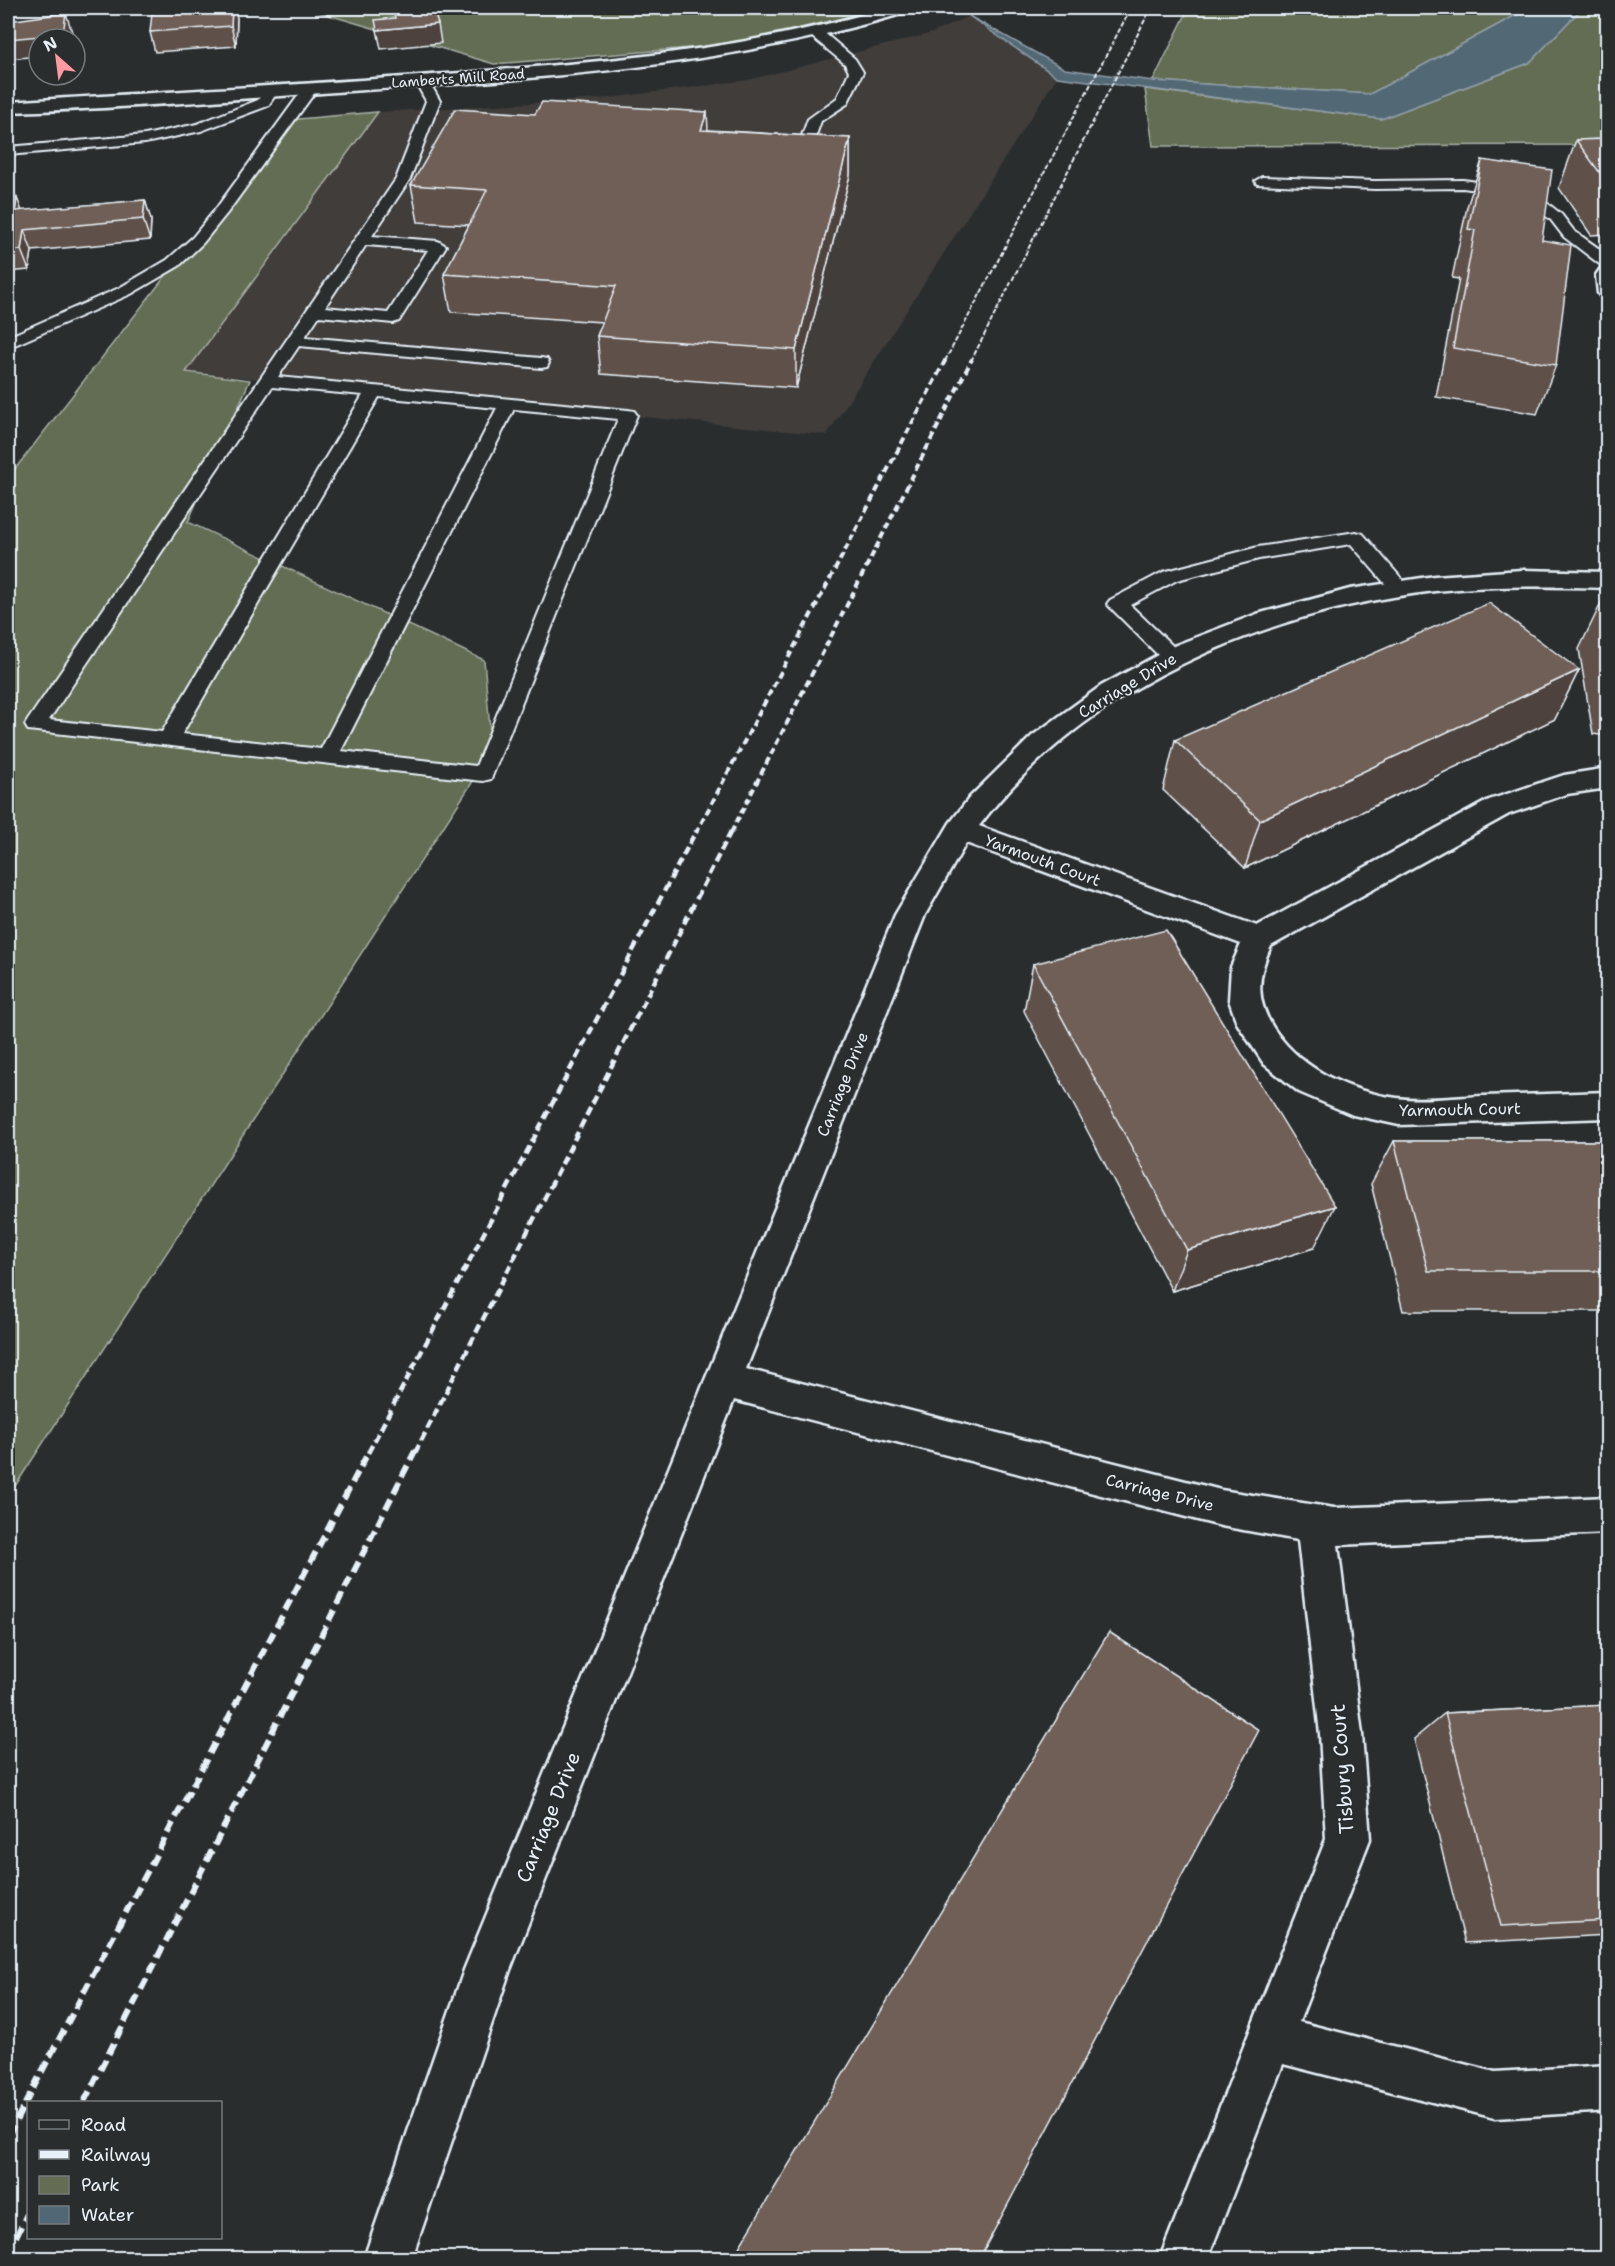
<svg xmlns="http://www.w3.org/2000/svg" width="1615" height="2266" font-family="'Shantell Sans',sans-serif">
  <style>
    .built { fill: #3f3c3a }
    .green { fill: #646d53; stroke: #a6afa6; stroke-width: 1.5 }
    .water { fill: #526775; stroke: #8e9ea9; stroke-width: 1.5 }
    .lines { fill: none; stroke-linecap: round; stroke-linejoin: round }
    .service-casing { stroke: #e8f1f8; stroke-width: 4 }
    .minor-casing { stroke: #e8f1f8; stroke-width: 5 }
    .service { fill: #2a2d2e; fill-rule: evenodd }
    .minor { fill: #2a2d2e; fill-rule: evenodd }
    .rail-far3 { stroke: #e8f1f8; stroke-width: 2; stroke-dasharray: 5 2; stroke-linecap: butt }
    .rail-far2 { stroke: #e8f1f8; stroke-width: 4; stroke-dasharray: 7 4; stroke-linecap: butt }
    .rail-far1 { stroke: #e8f1f8; stroke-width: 4.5; stroke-dasharray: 9 4.5; stroke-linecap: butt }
    .rail { stroke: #e8f1f8; stroke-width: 6; stroke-dasharray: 12 6; stroke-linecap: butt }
    .wall { fill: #5f514a; stroke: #e8f1f8; stroke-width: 1.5 }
    .shaded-wall { fill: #4e423c; stroke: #e8f1f8; stroke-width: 1.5 }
    .building { fill: #6f5e56; stroke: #e8f1f8; stroke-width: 1.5 }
    .labels { text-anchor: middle; stroke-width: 4.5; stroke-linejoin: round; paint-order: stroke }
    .far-street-label { font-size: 14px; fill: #e8f1f8; stroke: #2a2d2e }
    .street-label { font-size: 16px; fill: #e8f1f8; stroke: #2a2d2e }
    .near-street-label { font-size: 20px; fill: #e8f1f8; stroke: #2a2d2e }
  </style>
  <rect width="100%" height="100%" fill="#2a2d2e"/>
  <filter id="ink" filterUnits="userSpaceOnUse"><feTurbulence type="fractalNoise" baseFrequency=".0167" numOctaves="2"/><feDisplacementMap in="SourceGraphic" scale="12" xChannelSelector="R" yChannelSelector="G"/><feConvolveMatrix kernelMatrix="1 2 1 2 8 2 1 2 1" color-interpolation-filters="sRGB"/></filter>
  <g filter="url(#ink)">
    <!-- built -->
    <path class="built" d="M969,16l88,61 -230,358 -641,-63 192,-260 222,-13 148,-19 184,-47z"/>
    <!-- green -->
    <path class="green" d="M305,8h597l-116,32 -292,24z
      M1189,8h340l-159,86 -217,-13z
      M1582,8h25v137l-454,1 -8,-57 236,30 148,-56z
      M378,112l-192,260 64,8 -62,142 296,138 8,92 -484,745v-1019l279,-358z"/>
    <!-- water -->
    <path class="water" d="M1529,8h53l-53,55 -148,56 -324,-42 -88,-61 96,53 88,12 217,13z"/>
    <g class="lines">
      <defs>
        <path id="service" d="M816,29l5,1 34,29 8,13 -16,32 -26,17 -12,34 -7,4 -7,-4 13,-36 29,-21 12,-26 -4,-8 -34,-28 -2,-3 2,-3z
          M422,77l5,1 13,23 -30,78 -38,57 66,5 8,5 -47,75 -6,2 -74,-7 -14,21 236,21 6,1 2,4 -2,4 -6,1 -242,-22 -21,31 350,33 6,1 3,4 -146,364 -8,2 -455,-51 -3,-5 3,-5 368,-541 30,-78 -11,-20zM366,245l62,5 -40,63 -63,-6zM272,387l91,8 -201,337 -113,-12zM379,397l118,11 -176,341 -139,-15zM514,409l104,10 -142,347 -135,-15z
          M311,84l7,4 -90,124 -25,31 -24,23 -48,28 -123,54v-11l111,-49 48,-28 26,-23 25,-31 88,-121z
          M271,87l7,4 -10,15 -67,25 -56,12 -137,12v-8l137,-12 52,-11 61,-24 8,-12z
          M1262,177l113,4 88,-1 37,5 42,14 19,15 13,17 34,24v13l-6,-2 -38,-29 -13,-17 -19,-15 -35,-12 -34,-5 -88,1 -118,-5 -2,-3z
          M1356,532l7,2 44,51 3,4 -3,4h-14l-42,-49 -92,15 -82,21 -47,25 49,47 3,5 -3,5 -7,2 -7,-2 -58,-58 3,-4 53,-28 95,-25z"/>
        <path id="minor" d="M886,8h24l-2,4c-182,55 -370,67 -559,79 -113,8 -228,18 -341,21v-10c146,-10 293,-17 439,-28 148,-11 296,-23 439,-66z
          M1608,266v33l-7,-2 -3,-4 -2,-18 5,-7z
          M1522,570l86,2v16c-58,-2 -116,-3 -173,3 -170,20 -350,95 -456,235l278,100 232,-126 75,-25 44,-7v20l-41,6 -58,20 -238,132c-15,32 -15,57 5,86 28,39 75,60 121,66 26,4 60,-1 87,-2 41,-1 82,-3 124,-4v26l-209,7 -46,-10 -54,-23 -35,-28 -27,-41 -8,-23 2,-33 10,-23 -275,-101 -41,72 -179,454 475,121 113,18 274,-11v36l-270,12 24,189 8,105 -71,183 196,50 113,-7v46l-113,7 -212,-54 -75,194h-48l166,-419 -6,-105 -22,-194 -77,-14 -487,-126 -224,570 -98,288h-48l100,-288 241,-590 190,-465 55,-92 20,-26 62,-61 69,-50 75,-41 81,-31 93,-25 85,-13z"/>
      </defs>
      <!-- service casing -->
      <use href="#service" class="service-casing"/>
      <!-- minor casing -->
      <use href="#minor" class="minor-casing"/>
      <!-- service -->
      <use href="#service" class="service"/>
      <!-- minor -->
      <use href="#minor" class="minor"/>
      <!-- rail-far3 -->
      <path class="rail-far3" d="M945,361l186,-353
        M971,361l180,-353"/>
      <!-- rail-far2 -->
      <path class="rail-far2" d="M696,833l250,-474
        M731,833l241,-474"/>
      <!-- rail-far1 -->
      <path class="rail-far1" d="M368,1453l328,-622
        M415,1453l316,-622"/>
      <!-- rail -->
      <path class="rail" d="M84,2102l331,-651
        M8,2136l361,-685
        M8,2253l20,-41"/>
    </g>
    <!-- wall -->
    <path class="wall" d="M237,18l-1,28 -81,6 -5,-20z
      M708,130l142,8v37l-54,213 -195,-14 -4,-38 5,-14 -151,-10 -7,-38 25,-49 -51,-3 -7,-37z
      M1608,139v95l-17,1 -32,-47 17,-48z
      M1482,160l60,80 14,125 -19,49 -101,-17 23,-118 -7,-1 15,-71z
      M8,199l14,12 123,-11 6,20 -1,20 -118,11 -3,19 -21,2z
      M1603,599l5,1v136l-15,-2 -14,-85z
      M1579,670l-24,49 -310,149 -82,-78 12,-50z
      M1033,964l281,284 -142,43 -148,-280z
      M1394,1141h214v170h-205l-32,-127z
      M1608,1705v230l-143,8 -51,-204 31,-26z"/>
    <!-- shaded-wall -->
    <path class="shaded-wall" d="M232,8h2l3,10 -1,28 -5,-20z
      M66,13l6,19 -1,7h-32v17l-31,3v-20z
      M438,24l3,19 -60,6 -4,-19z
      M707,112l2,36 -8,-18z
      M850,138v37l-54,213v-38z
      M17,198l8,21 -10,-8z
      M145,200l6,20 -1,20 -7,-21z
      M24,230l8,21 -3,19 -8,-20z
      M1579,670l-24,49 -310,149 15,-48z
      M1335,1206l-21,42 -142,43 15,-41z"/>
    <!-- building -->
    <path class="building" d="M199,8h33l-1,18 -81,6 2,-19 47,-3z
      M393,8h40l5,16 -61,6 -2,-10 20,-2z
      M66,13l-3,21 -55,5v-18z
      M542,102l165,10 -6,18 149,8 -54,212 -199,-14 19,-50 -172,-12 43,-84 -76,-5 44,-76 80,5z
      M1608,139v45l-32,-44z
      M1482,160l70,10 -10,70 29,5 -15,120 -103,-17 22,-118 -7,-1z
      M17,198l-2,13 130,-11 -2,19 -119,11 -3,20 -13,1v-52z
      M1603,599l5,1v23z
      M1489,603l90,67 -319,150 -85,-80z
      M1166,930l169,276 -148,44 -154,-286z
      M1394,1141h214v130h-180z
      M1109,1632l150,98 -280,529h-247z
      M1608,1705v215l-107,6 -56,-213z"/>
  </g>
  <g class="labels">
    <!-- far-street labels -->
    <g class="far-street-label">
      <text transform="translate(458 78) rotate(-4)" y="5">Lamberts Mill Road</text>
    </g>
    <!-- street labels -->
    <g class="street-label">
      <text transform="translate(1127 685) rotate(-31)" y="6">Carriage Drive</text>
      <text transform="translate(1043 860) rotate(20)" y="6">Yarmouth Court</text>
      <text transform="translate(842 1084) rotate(-68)" y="6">Carriage Drive</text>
      <text transform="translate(1460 1109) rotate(-1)" y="6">Yarmouth Court</text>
      <text transform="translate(1160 1492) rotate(14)" y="6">Carriage Drive</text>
    </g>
    <!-- near-street labels -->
    <g class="near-street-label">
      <text transform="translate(1342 1769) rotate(-94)" y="7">Tisbury Court</text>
      <text transform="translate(548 1817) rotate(-68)" y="7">Carriage Drive</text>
    </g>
  </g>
  <!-- margin -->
  <rect width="1615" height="2266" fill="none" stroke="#2a2d2e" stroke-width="30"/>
  <rect x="15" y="15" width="1585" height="2236" fill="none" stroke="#e8f1f8" stroke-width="2" filter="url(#ink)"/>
  <!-- legend -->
  <rect x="27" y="2101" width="195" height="138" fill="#2a2d2e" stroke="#767b7f" stroke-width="1.5"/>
  <rect x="39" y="2120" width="30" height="9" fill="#2a2d2e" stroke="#767b7f" stroke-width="1.5"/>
  <text x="81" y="2131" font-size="18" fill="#e8f1f8">Road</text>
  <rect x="39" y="2150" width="30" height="9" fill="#e8f1f8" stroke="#767b7f" stroke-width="1.5"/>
  <text x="81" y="2161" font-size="18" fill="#e8f1f8">Railway</text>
  <rect x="39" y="2176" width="30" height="18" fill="#646d53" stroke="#767b7f" stroke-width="1.5"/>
  <text x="81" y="2191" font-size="18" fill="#e8f1f8">Park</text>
  <rect x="39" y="2206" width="30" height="18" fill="#526775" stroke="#767b7f" stroke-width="1.5"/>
  <text x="81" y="2221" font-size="18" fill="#e8f1f8">Water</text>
  <!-- north arrow -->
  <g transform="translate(57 57) rotate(332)"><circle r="28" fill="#2a2d2e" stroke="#767b7f" stroke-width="1.5"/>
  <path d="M0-4.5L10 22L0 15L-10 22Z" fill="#ff9aa2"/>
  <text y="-9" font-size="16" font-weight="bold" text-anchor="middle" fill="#e8f1f8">N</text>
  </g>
</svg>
